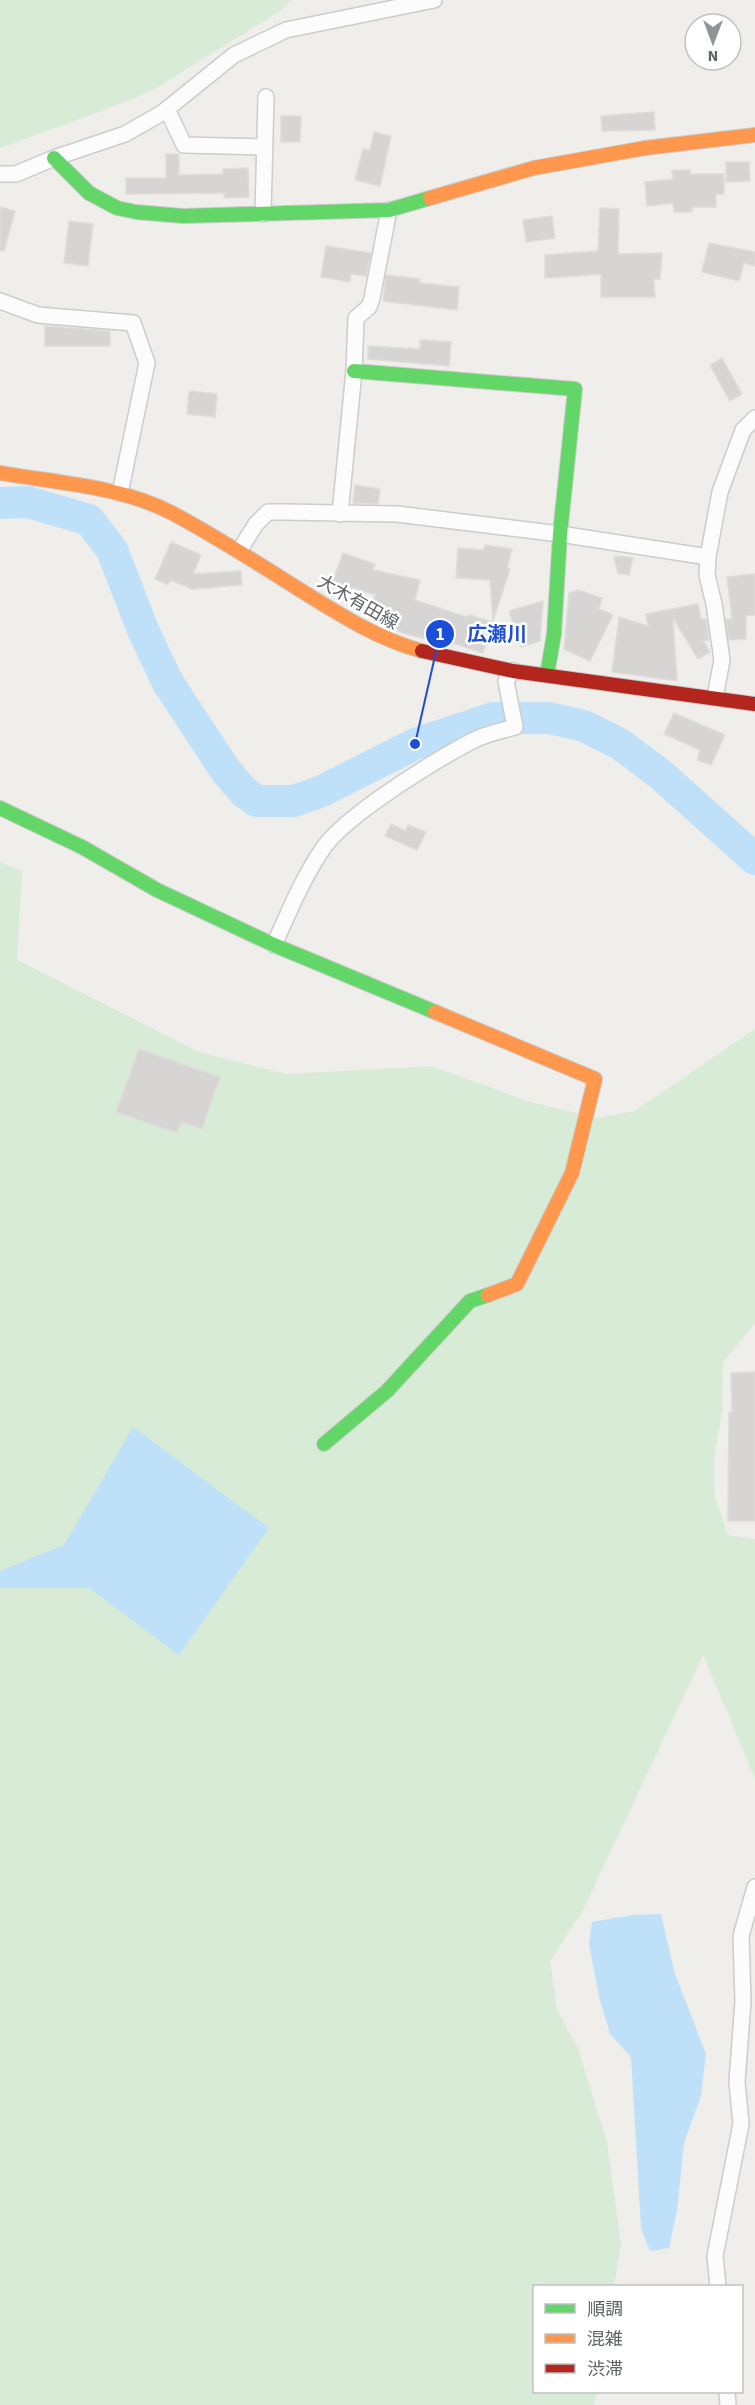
<svg xmlns="http://www.w3.org/2000/svg" width="755" height="2405" font-family="'Source Sans 3','Noto Sans JP',sans-serif">
  <style>
    .green { fill: #d8ebd6 }
    .water { fill: #bfe0f9 }
    .lines { fill: none; stroke-linecap: round; stroke-linejoin: round }
    .river { stroke: #bfe0f9; stroke-width: 32 }
    .building { fill: #d6d5d3; stroke: #deddd9; stroke-width: 1.5 }
    .street-casing { stroke: #cbcccc; stroke-width: 18 }
    .fast-casing { stroke: #cacacb; stroke-width: 16 }
    .slow-casing { stroke: #cacacb; stroke-width: 16 }
    .jam-casing { stroke: #cacacb; stroke-width: 16 }
    .street { stroke: #fdfcfc; stroke-width: 15 }
    .fast { stroke: #63d668; stroke-width: 14 }
    .slow { stroke: #ff974d; stroke-width: 14 }
    .jam { stroke: #b3261e; stroke-width: 14 }
    .labels { text-anchor: middle; stroke-width: 5; stroke-linejoin: round; paint-order: stroke }
    .street-label { font-size: 18px; fill: #5f6368; stroke: #fff }
    .leader { fill: none; stroke: #1d4ed8; stroke-width: 2 }
    .callout-dot { fill: #1d4ed8; stroke: #fff; stroke-width: 2 }
    .mark-label { font-size: 18px; text-anchor: middle; font-weight: bold; fill: #fff }
    .callout-label { font-size: 20px; text-anchor: middle; font-weight: bold; fill: #1d4ed8; stroke: #fff; stroke-width: 5; stroke-linejoin: round; paint-order: stroke }
  </style>
  <rect width="100%" height="100%" fill="#efeeea"/>
  <!-- green -->
  <path class="green" d="M0,0h291l-11,11 -127,79 -51,21 -102,37z
    M0,862l22,9 -5,89 182,92 87,22 145,-8 99,36 68,16 37,-7 120,-82v294l-32,39 -1,49 -8,48 1,37 13,39 27,4v239l-52,-123 -120,255 -33,51 7,48 21,40 29,93 14,103 -7,41h-80v106h63l-3,13h-594z"/>
  <!-- water -->
  <path class="water" d="M133,1427l136,101 -90,127 -90,-67h-89v-17l64,-26z
    M661,1914l14,60 31,80 -5,42 -17,47 -7,68 -8,37 -19,3 -9,-23 -10,-171 -21,-23 -11,-37 -10,-53 3,-22 40,-7z"/>
  <g class="lines">
    <!-- river -->
    <path class="river" d="M0,503l28,-1 61,18 23,30 31,80 25,53 58,88 18,21 13,9h37l28,-10 93,-47 79,-26h55l35,8 36,18 40,30 95,85"/>
  </g>
  <!-- building -->
  <path class="building" d="M654,112l1,18 -53,1 -1,-15z
    M281,116h20l-1,26h-19z
    M374,132l17,4 -11,50 -25,-6 8,-31 7,1z
    M166,154h13v21l44,-1v-5l25,-1 1,29 -25,1v-5l-98,1v-16h40z
    M726,162h23l1,19 -24,1z
    M672,170h18l1,4h33v20h-8v13h-24v5h-18l-1,-9 -26,3 -2,-24 28,-3z
    M0,207l15,4 -11,40h-4z
    M600,208l19,1 -1,45 44,-1 -2,26h-6l1,18h-54v-23l-56,4v-23l53,-4z
    M552,216l3,22 -29,4 -3,-22z
    M69,221l24,3 -5,42 -24,-3z
    M709,243l46,9v14l-11,-3 -5,18 -37,-9z
    M326,246l45,7 -5,23 -15,-2 -1,8 -29,-5z
    M386,275l34,4v4l39,4 -2,23 -74,-9z
    M45,326l65,5v15h-65z
    M420,340l31,2 -2,24 -81,-7v-13l52,3z
    M722,358l20,36 -12,7 -20,-36z
    M189,391l28,3 -2,23 -28,-3z
    M355,485l25,4 -2,15 -25,-1z
    M171,542l30,13 -8,19 48,-3 1,14 -50,4 -22,-9 -2,5 -13,-6z
    M485,545l27,4 -5,19 3,1 -17,52 -3,-41 -34,-2 2,-30 26,2z
    M343,553l32,11 -2,6 47,10 -5,20 52,17 1,-2 25,7 -10,31 -31,-10v3l-49,-13 -11,-5 3,-7 -26,-9 6,-17 -42,-14z
    M619,556l14,2 -4,17 -11,-2 -4,-16z
    M755,574v41l-9,1v23l-17,1 -3,-21h6l-5,-42z
    M578,590l24,8 -3,11 14,6 -23,46 -26,-12 5,-56z
    M543,601l-3,40 -19,6 -12,-36z
    M698,604l3,15h5l3,21 -6,1 7,11 -12,7 -25,-41 4,63 -65,-9 7,-55 29,9 -2,-12z
    M674,713l51,22 -14,30 -14,-5 3,-10 -36,-16z
    M391,824l15,7 2,-6 18,7 -9,18 -32,-14z
    M139,1049l81,28 -18,52 -21,-7 -4,11 -61,-21z
    M755,1372v149h-27l1,-109h3l-1,-39z"/>
  <g class="lines">
    <defs>
      <path id="street" d="M167,109l17,36 80,2
        M0,174h16l38,-16 71,-24 37,-21 72,-58 52,-25 148,-30
        M263,214l3,-117
        M0,301l38,14 95,8 14,40 -27,130
        M340,514l14,-143 2,-53 13,-11 3,-9 17,-88
        M239,551l17,-27 12,-12h16l113,2 163,20 148,23
        M715,697l7,-37 -8,-56 -7,-29 1,-18 12,-65 23,-62 12,-12
        M274,945c15,-33 29,-68 50,-98 24,-33 110,-86 148,-106 13,-7 29,-10 43,-14l-9,-46 7,-10
        M718,2286l-3,-30 26,-132 -4,-42 6,-81 -2,-65 14,-49
        M727,2392l1,13"/>
      <path id="fast" d="M54,158l35,35 28,15 19,4 47,4 206,-6 41,-12
        M354,371l221,18 -15,145 -6,100 -7,41
        M0,808l82,39 75,43 117,55 161,67
        M324,1444l63,-53 83,-90 18,-6"/>
      <path id="slow" d="M430,198l104,-30 111,-20 110,-13
        M0,473c57,10 120,13 172,40 43,23 84,49 125,75 40,25 80,51 125,63
        M435,1012l160,67 -23,94 -55,111 -29,11"/>
      <path id="jam" d="M422,651l91,20 242,33"/>
    </defs>
    <!-- street casing -->
    <use href="#street" class="street-casing"/>
    <!-- fast casing -->
    <use href="#fast" class="fast-casing"/>
    <!-- slow casing -->
    <use href="#slow" class="slow-casing"/>
    <!-- jam casing -->
    <use href="#jam" class="jam-casing"/>
    <!-- street -->
    <use href="#street" class="street"/>
    <!-- fast -->
    <use href="#fast" class="fast"/>
    <!-- slow -->
    <use href="#slow" class="slow"/>
    <!-- jam -->
    <use href="#jam" class="jam"/>
  </g>
  <g class="labels">
    <!-- street labels -->
    <g class="street-label">
      <text transform="translate(358 602) rotate(30)" y="6">大木有田線</text>
    </g>
  </g>
  <!-- callouts -->
  <path class="leader" d="M415 744L440 634"/>
  <g class="callout-dot">
    <circle cx="415" cy="744" r="6"/>
    <circle cx="440" cy="634" r="15"/>
  </g>
  <g class="mark-label">
    <text x="440" y="640">1</text>
  </g>
  <g class="callout-label">
    <text x="497" y="641">広瀬川</text>
  </g>
  <!-- legend -->
  <rect x="533" y="2285" width="210" height="108" fill="#ffffff" stroke="#bfc1c3" stroke-width="1.5"/>
  <rect x="545" y="2304" width="30" height="9" fill="#63d668" stroke="#bfc1c3" stroke-width="1.5"/>
  <text x="587" y="2315" font-size="18" fill="#5f6368">順調</text>
  <rect x="545" y="2334" width="30" height="9" fill="#ff974d" stroke="#bfc1c3" stroke-width="1.5"/>
  <text x="587" y="2345" font-size="18" fill="#5f6368">混雑</text>
  <rect x="545" y="2364" width="30" height="9" fill="#b3261e" stroke="#bfc1c3" stroke-width="1.5"/>
  <text x="587" y="2375" font-size="18" fill="#5f6368">渋滞</text>
  <!-- north arrow -->
  <g transform="translate(713 42) rotate(180)"><circle r="28" fill="#ffffff" stroke="#bfc1c3" stroke-width="1.5"/>
  <path d="M0-4.5L10 22L0 15L-10 22Z" fill="#919496"/>
  <text y="-9" font-size="16" font-weight="bold" text-anchor="middle" fill="#5f6368">N</text>
  </g>
</svg>
